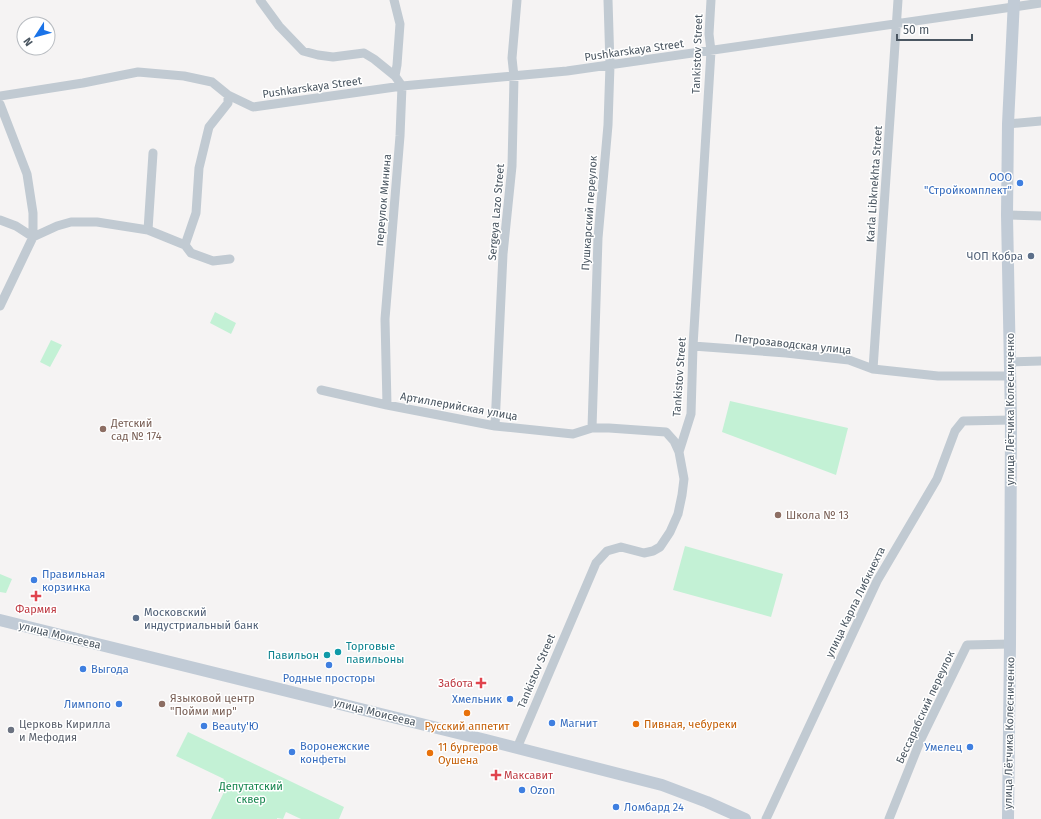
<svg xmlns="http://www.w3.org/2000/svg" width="1041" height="819" font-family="'Fira Sans',sans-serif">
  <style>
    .green { fill: #c3f1d5 }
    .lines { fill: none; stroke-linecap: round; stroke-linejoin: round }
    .street { stroke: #c1cad2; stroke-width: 9 }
    .secondary { stroke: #c1cbd6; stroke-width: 12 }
    .shop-dot { fill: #3f7fe0; stroke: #fff; stroke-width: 1.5 }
    .service-dot { fill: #5c6f8a; stroke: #fff; stroke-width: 1.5 }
    .education-dot { fill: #8d6e63; stroke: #fff; stroke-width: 1.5 }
    .health-dot { fill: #e0444e; stroke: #fff; stroke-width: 1.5 }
    .culture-dot { fill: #0f9aa8; stroke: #fff; stroke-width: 1.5 }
    .food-dot { fill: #e8710a; stroke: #fff; stroke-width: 1.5 }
    .worship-dot { fill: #6b7280; stroke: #fff; stroke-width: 1.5 }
    .labels { text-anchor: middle; stroke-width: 3; stroke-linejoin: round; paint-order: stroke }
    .street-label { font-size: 11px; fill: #4a5661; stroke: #fff }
    .shop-label { font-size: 11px; fill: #366cbe; stroke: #fff; text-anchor: start }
    .service-label { font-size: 11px; fill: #4e5e75; stroke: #fff; text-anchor: end }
    .education-label { font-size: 11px; fill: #785e54; stroke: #fff; text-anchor: start }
    .health-label { font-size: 11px; fill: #be3a42; stroke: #fff }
    .culture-label { font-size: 11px; fill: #0d838f; stroke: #fff; text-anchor: start }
    .worship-label { font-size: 11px; fill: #5b616d; stroke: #fff; text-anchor: start }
    .food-label { font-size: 11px; fill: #c56008; stroke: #fff; text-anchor: start }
    .park-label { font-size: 11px; fill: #17864f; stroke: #fff }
  </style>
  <rect width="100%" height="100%" fill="#f5f3f3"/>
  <!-- green -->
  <path class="green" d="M215,312l21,11 -5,11 -21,-11z
    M51,340l11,5 -12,22 -10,-5z
    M730,401l118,27 -12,47 -114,-43z
    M685,546l98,28 -12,43 -98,-27z
    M0,574l12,5 -6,14 -6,-1z
    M188,732l156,75 -5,12h-38l-15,-7 -3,7 -6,-1v1h-66l13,-27 -5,-3 5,-10 -48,-23z"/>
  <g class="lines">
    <!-- street -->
    <path class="street" d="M260,0l19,26 24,25 15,4 15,2 31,-4 10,6 21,17
      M0,96l83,-13 55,-11 46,4 28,6 16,13 25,12 149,-21 165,-15 474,-68
      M0,104l27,70 6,39v24l-33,69
      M1008,124l33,-3
      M1007,215l34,1
      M0,220l16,6 17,11 24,-11 14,-4h26l51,8 37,15 6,8 22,8 17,-2
      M148,230l5,-77
      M185,245l11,-32 3,-45 10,-41 19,-24v-8
      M693,346l93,7 63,7 24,9 65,7h72
      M1010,362l31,-1
      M873,369l25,-369
      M321,390l66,15 108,21 78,8 19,-6h17l57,4 8,9 5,11
      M387,405l-2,-86 15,-183 2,-50 -7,-10 2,-11 3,-41 -6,-24
      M495,426l8,-172 9,-88 2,-89 -2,-19 5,-58
      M592,428l6,-190 10,-113 2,-60 -2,-65
      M517,748l79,-185 11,-12 14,-4 23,6 9,-2 7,-4 10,-15 8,-18 4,-19 2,-16 -5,-27 12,-38 2,-68 18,-295 -2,-17 2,-34
      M766,819l111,-238 60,-102 18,-48 8,-10 48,-1
      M889,819l32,-80 46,-94 43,-1"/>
    <!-- secondary -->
    <path class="secondary" d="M0,620l486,120 176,45 45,17 38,17
      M1008,819l2,-175 1,-224 -4,-205 1,-91 6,-124"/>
  </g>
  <!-- markers -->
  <g class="shop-dot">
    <circle cx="1020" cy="183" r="4"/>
    <circle cx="34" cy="580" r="4"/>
    <circle cx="329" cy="665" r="4"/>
    <circle cx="83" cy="669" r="4"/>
    <circle cx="510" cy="699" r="4"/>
    <circle cx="119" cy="704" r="4"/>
    <circle cx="552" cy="723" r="4"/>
    <circle cx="204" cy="726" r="4"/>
    <circle cx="970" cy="747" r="4"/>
    <circle cx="292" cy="752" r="4"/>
    <circle cx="522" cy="790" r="4"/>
    <circle cx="616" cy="807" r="4"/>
  </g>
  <g class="service-dot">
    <circle cx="1031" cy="256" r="4"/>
    <circle cx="136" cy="618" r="4"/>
  </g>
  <g class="education-dot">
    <circle cx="103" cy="429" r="4"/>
    <circle cx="778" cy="515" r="4"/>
    <circle cx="162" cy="704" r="4"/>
  </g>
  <g class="health-dot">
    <path d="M34 590h4v4h4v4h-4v4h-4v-4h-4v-4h4z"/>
    <path d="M479 677h4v4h4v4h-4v4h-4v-4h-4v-4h4z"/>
    <path d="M494 769h4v4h4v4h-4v4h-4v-4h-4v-4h4z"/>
  </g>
  <g class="culture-dot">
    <circle cx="338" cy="652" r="4"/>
    <circle cx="327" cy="655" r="4"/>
  </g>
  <g class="food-dot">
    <circle cx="467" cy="713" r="4"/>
    <circle cx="636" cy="724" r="4"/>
    <circle cx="430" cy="753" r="4"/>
  </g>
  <circle class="worship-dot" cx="11" cy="730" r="4"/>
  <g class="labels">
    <!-- street labels -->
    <g class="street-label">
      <text transform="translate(634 50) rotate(-8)" y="4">Pushkarskaya Street</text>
      <text transform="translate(697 54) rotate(-88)" y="4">Tankistov Street</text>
      <text transform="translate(312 87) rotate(-8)" y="4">Pushkarskaya Street</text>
      <text transform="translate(874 184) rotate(-86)" y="4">Karla Libknekhta Street</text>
      <text transform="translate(383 200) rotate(-85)" y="4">переулок Минина</text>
      <text transform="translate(496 212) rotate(-85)" y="4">Sergeya Lazo Street</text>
      <text transform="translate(589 213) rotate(-86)" y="4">Пушкарский переулок</text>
      <text transform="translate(793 344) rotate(6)" y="4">Петрозаводская улица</text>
      <text transform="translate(679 377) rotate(-86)" y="4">Tankistov Street</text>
      <text transform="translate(459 406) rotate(10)" y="4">Артиллерийская улица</text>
      <text transform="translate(1010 409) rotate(-90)" y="4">улица Лётчика Колесниченко</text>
      <text transform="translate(855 602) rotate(-64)" y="4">улица Карла Либкнехта</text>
      <text transform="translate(60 635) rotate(14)" y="4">улица Моисеева</text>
      <text transform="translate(536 671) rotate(-67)" y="4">Tankistov Street</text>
      <text transform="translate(925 707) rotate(-65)" y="4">Бессарабский переулок</text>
      <text transform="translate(375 712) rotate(14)" y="4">улица Моисеева</text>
      <text transform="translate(1009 733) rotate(-89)" y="4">улица Лётчика Колесниченко</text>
    </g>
    <!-- shop labels -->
    <g class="shop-label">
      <text x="1012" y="181" text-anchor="end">ООО<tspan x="1012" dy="13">"Стройкомплект"</tspan></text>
      <text x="42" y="578">Правильная<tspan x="42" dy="13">корзинка</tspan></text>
      <text x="91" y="673">Выгода</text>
      <text x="329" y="682" text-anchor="middle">Родные просторы</text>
      <text x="502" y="703" text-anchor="end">Хмельник</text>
      <text x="111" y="708" text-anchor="end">Лимпопо</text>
      <text x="560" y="727">Магнит</text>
      <text x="212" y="730">Beauty'Ю</text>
      <text x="300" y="750">Воронежские<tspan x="300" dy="13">конфеты</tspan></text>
      <text x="962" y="751" text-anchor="end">Умелец</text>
      <text x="530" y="794">Ozon</text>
      <text x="624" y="811">Ломбард 24</text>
    </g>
    <!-- service labels -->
    <g class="service-label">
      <text x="1023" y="260">ЧОП Кобра</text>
      <text x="144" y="616" text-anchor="start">Московский<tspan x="144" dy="13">индустриальный банк</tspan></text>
    </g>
    <!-- education labels -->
    <g class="education-label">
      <text x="111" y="427">Детский<tspan x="111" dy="13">сад № 174</tspan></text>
      <text x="786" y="519">Школа № 13</text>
      <text x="170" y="702">Языковой центр<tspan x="170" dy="13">"Пойми мир"</tspan></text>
    </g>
    <!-- health labels -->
    <g class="health-label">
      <text x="36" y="613">Фармия</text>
      <text x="473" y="687" text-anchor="end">Забота</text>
      <text x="504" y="779" text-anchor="start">Максавит</text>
    </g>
    <!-- culture labels -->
    <g class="culture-label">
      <text x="346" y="650">Торговые<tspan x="346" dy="13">павильоны</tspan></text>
      <text x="319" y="659" text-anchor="end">Павильон</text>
    </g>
    <!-- worship labels -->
    <g class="worship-label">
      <text x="19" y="728">Церковь Кирилла<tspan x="19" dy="13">и Мефодия</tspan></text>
    </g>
    <!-- food labels -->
    <g class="food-label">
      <text x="644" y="728">Пивная, чебуреки</text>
      <text x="467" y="730" text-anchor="middle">Русский аппетит</text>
      <text x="438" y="751">11 бургеров<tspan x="438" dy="13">Оушена</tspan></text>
    </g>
    <!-- park labels -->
    <g class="park-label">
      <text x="251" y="790">Депутатский<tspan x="251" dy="13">сквер</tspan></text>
    </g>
  </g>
  <!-- north arrow -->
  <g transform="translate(36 36) rotate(234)"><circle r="19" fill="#ffffff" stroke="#b7bbc0"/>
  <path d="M0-3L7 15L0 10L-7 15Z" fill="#1a73e8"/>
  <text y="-6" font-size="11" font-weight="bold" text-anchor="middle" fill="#4a5661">N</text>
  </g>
  <!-- scale -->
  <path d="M897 34v6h75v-6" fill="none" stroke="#4a5661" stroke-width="2"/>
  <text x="903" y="34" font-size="12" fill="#4a5661" stroke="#ffffff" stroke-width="3" paint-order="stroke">50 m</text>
</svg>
